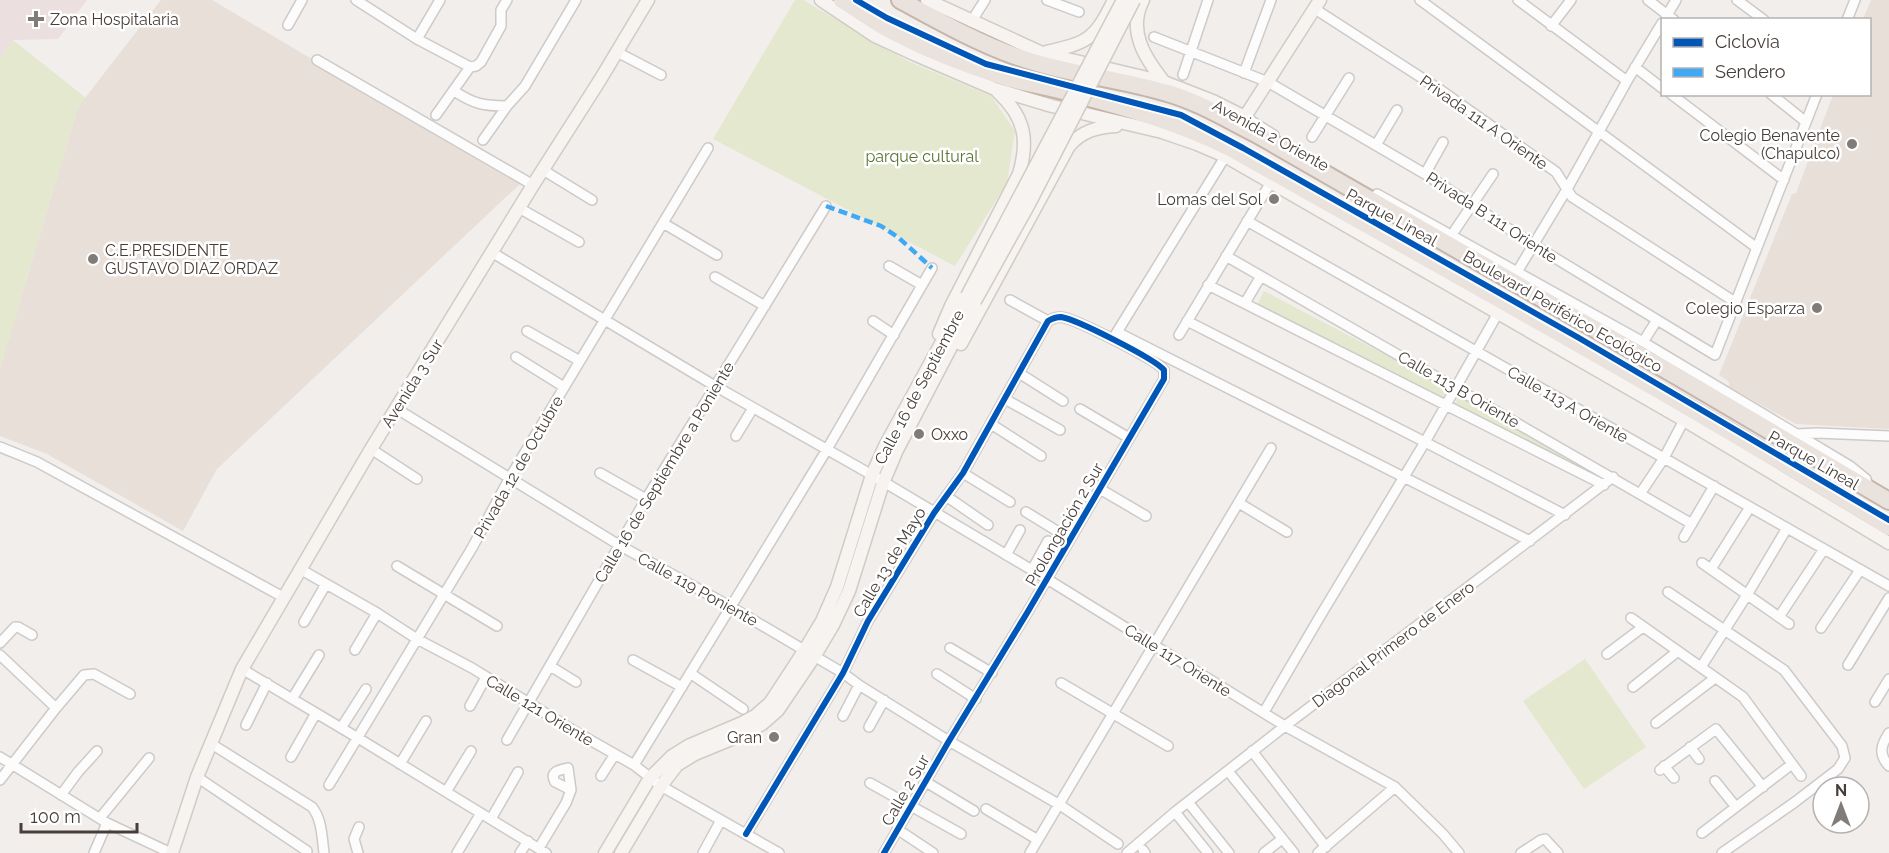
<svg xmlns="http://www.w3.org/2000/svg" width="1889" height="853" font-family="Raleway,sans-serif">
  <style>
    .education { fill: #e7dfd8 }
    .medical { fill: #ebdfdf }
    .green { fill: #e4e8ce }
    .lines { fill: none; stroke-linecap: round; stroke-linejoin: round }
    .street-casing { stroke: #cdcac8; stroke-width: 12 }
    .secondary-casing { stroke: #d1cbc5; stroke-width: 15 }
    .highway-casing { stroke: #c6b5aa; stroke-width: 20 }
    .street { stroke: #fdfcfc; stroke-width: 9 }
    .secondary { stroke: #f6f3f0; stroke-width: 12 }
    .highway { stroke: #eae2dc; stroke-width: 16 }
    .secondary-bridge-casing { stroke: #d1cbc5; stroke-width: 15; stroke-linecap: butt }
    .secondary-bridge { stroke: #f6f3f0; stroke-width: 12 }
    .quiet { stroke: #3fa9f5; stroke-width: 4.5; stroke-dasharray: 9 4.5; stroke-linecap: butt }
    .cycleway-casing { stroke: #fff; stroke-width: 10 }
    .cycleway { stroke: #0057b8; stroke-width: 6 }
    .poi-dot { fill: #827c78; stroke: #fff; stroke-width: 2 }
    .labels { text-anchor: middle; stroke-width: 5; stroke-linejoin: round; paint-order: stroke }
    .poi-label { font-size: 16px; fill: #473e39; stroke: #fff; text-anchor: end }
    .street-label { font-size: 16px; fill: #473e39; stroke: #fff }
    .park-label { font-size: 16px; fill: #5a7430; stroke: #fff }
  </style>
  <rect width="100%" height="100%" fill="#f1eeec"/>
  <!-- education -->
  <path class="education" d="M161,0h51l309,183 -304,286 -34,62 -136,-77 -47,-18v-68l78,-261z
    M1871,0h18v429l-93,-5 -67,-37v-5l-10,-7 73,-181 4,-1 37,-98 37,-1v-74l-7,-1z"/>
  <!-- medical -->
  <path class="medical" d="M0,0h87l-29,39 -44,1 -14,18z"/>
  <!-- green -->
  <path class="green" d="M795,0h8l107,62 81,34 24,35 -8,52 -52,83 -242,-127z
    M13,40l73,58 -8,9 -78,261v-310z
    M1264,291l183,96 -5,11 -185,-93z
    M1459,396l147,82 -4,4 -148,-76z
    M1585,659l61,88 -62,42 -61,-88z"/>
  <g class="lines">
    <defs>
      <path id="street" d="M356,0l61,39 53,28
        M1047,0l32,12
        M1420,0l337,248
        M1518,0l109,81
        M1648,0l26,20
        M1737,0l27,20
        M1315,9l124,80 117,83 16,25 163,105
        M1666,17l10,-17
        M1847,20l8,-20
        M971,22l14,-22
        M288,25l14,-25
        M1551,26l20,-26
        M1154,37l114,45 157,92 107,70 183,111 102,-261
        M417,39l23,-39
        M617,52l44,23
        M317,60l216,125
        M1635,67l27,21
        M1244,73l27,-73
        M1183,75l25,-75
        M454,91c20,13 29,15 53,15
        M1671,94l113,86
        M1771,94l35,28
        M436,115l34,-48 6,-1 5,-4 20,-36v-16l6,-10
        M1245,117l29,18
        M1312,137l37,-59
        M483,140l24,-34 18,-20 51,-86
        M1376,145l21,-35
        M543,170l49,30
        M1425,174l18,-32
        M1377,194l266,148 207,124 16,13 2,7
        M519,208l60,34
        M1247,221l642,365
        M663,223l54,32
        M1455,230l38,-56
        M493,253l222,133 157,89 175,104 238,147 110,61 48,47 16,19
        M1226,256l466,268
        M889,266l33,19
        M1517,272l50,-83 60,-108 35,-58
        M715,277l50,29
        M1208,285l396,200
        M1010,300l38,21
        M1245,303l16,-27
        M873,321l21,14
        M1187,321l238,121 140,73
        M527,331l53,30
        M1117,332l413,209
        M1179,335l92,-153
        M1114,337l114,-185
        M1643,342l14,-22
        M516,357l48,30
        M1019,373l44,28
        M1005,399l55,31
        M397,409l222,136 112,62 112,66 16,12 90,56 111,64 58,39
        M1080,409l49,29
        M991,424l50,32
        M1797,434l20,-1 72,3
        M736,436l17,-28
        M0,447l37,15 246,135
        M371,449l46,30
        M600,473l46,26
        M963,473l47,29
        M1100,489l46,27
        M1640,494l24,-36 20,-38
        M946,496l42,29
        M1239,503l48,29
        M1026,512l44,27
        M1684,537l30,-51
        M1006,555l14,-25
        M1702,563l87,61
        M397,566l100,60
        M300,569l77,44 40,26 55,29 104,64 58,33 27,21 118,67
        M1711,569l39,-62
        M1032,570l16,-29
        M1668,592l116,78 58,76 3,12 -7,11 -43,33 -73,51
        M1779,617l45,-68
        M1631,618l112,79 58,79
        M304,622l22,-38
        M1821,628l39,-58
        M0,643l15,-16h3l14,8
        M950,648l42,25
        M355,650l22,-37
        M1607,654l36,-27
        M0,655l56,53
        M633,660l49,27
        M1848,665l41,-67
        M550,666l26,16
        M1701,667l46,-72 40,-67
        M242,669l116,69 188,115
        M690,673l53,36
        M937,674l39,25
        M1061,683l107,63
        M1633,687l45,-36
        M292,699l27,-44
        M1875,702l14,-23
        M470,706l16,-29
        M1264,712l55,-94 106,-176 73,-129
        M843,716l16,-31
        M1656,723l59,-45
        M246,725l21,-42
        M869,727l15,-27
        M341,728l25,-39
        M1889,733c-8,12 -11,21 0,33
        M507,740l139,-241 180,-293
        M210,743l102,64c10,12 10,31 12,46
        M1690,747l9,12
        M1252,751l74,96
        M0,757l107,66 64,30
        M291,757l25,-44
        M400,764l26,-43
        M634,765l192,-314 106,-183
        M1664,766l10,12
        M1660,770l56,-41 47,58
        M601,776l14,-22
        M1232,776l62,77
        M197,777l110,74
        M0,780l56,-72 28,-33 10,-1 36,20
        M1715,781l21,26
        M926,782l48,29
        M870,783l91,51
        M329,785l143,-237 37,-69 199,-331
        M446,792l25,-41
        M61,795l17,-23 19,-21
        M1188,802l41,51
        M986,809l52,31
        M1175,812l33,41
        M100,818l49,-60
        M491,819l27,-47
        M897,829l36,24
        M1702,833l90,-69
        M746,834l97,-161 25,-52 66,-108 29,-40 85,-152c5,-3 8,-4 13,-4 15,2 94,42 103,53v9l-137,234 -78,128 -65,112
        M539,848l27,-45 5,-13 -3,-22c-8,2 -19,3 -13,14l16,8
        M1143,850l2,3
        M94,853l13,-30
        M358,853l-4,-14 5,-12
        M457,853l24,-40
        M520,853l8,-12
        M703,853l18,-33
        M1030,853l241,-405
        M1127,853l48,-41 110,-86 328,-249
        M1264,853l18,-14
        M1318,853l77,-66
        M1521,853l20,-13 4,-1 13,14"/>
      <path id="secondary" d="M821,0l54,36 39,18 81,35 57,17 110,26 35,12 28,12 459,264 205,123
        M927,0l115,53 122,29 49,19 32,16
        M1143,0c-16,31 2,58 21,82
        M1046,52c42,-9 49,-13 68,-52
        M1241,123l79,-123
        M939,334l12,-28 68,-132c10,-34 6,-57 -21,-82
        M961,344l108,-198c13,-15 28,-19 47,-20
        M172,853l25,-76 45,-108 129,-220 162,-264 67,-105 48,-80
        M605,853l45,-75 22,-22 16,-10 54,-23 13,-7 15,-13 34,-52 18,-30 15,-34 35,-112 13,-29 82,-150
        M621,853l40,-67 16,-21 18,-11 51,-21 16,-9 16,-14 36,-53 19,-32 16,-34 34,-108 14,-33 78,-149"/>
      <path id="highway" d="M842,0c13,8 26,17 39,25 37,21 85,40 127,53 20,6 42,9 62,15 55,14 110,30 160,55 221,124 443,247 659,379
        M900,0c37,20 76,42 115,56 49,18 102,22 152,37 32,9 61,27 91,42l422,243 209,123"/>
    </defs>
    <!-- street casing -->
    <use href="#street" class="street-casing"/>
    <!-- secondary casing -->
    <use href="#secondary" class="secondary-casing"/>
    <!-- highway casing -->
    <use href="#highway" class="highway-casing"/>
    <!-- street -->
    <use href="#street" class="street"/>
    <!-- secondary -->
    <use href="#secondary" class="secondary"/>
    <!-- highway -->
    <use href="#highway" class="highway"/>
    <defs>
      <path id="secondary-bridge" d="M967,296l156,-296
        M975,301l54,-97 105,-204"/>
    </defs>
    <!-- secondary-bridge casing -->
    <use href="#secondary-bridge" class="secondary-bridge-casing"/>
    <!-- secondary-bridge -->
    <use href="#secondary-bridge" class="secondary-bridge"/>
    <!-- quiet -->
    <path class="quiet" d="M826,206l55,20 18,12 33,30"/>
    <defs>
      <path id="cycleway" d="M856,0l31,18 99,46 195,51 62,33 336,190 310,182
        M746,834l97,-161 25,-52 66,-108 29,-40 85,-152c5,-3 8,-4 13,-4 15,2 94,42 103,53v9l-137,234 -78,128 -65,112"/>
    </defs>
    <!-- cycleway casing -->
    <use href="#cycleway" class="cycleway-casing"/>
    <!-- cycleway -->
    <use href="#cycleway" class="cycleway"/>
  </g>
  <!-- markers -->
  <g class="poi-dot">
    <path d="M33 10h6v6h6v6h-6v6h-6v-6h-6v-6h6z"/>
    <circle cx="1852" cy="144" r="6"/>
    <circle cx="1274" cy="199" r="6"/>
    <circle cx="93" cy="259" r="6"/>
    <circle cx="1817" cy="308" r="6"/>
    <circle cx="919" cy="434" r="6"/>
    <circle cx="774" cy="737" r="6"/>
  </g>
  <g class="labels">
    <!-- poi labels -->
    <g class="poi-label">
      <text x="50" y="25" text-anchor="start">Zona Hospitalaria</text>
      <text x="1840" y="141">Colegio Benavente<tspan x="1840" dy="18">(Chapulco)</tspan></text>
      <text x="1262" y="205">Lomas del Sol</text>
      <text x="105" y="256" text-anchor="start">C.E.PRESIDENTE<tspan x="105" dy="18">GUSTAVO DIAZ ORDAZ</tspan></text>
      <text x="1805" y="314">Colegio Esparza</text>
      <text x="931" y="440" text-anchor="start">Oxxo</text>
      <text x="762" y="743">Gran</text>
    </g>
    <!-- street labels -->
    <g class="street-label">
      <text transform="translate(1484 122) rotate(35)" y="6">Privada 111 A Oriente</text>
      <text transform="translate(1271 135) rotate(29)" y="6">Avenida 2 Oriente</text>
      <text transform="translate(1392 217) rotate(29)" y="6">Parque Lineal</text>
      <text transform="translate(1492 217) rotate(33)" y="6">Privada B 111 Oriente</text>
      <text transform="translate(1563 311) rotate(30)" y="6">Boulevard Periférico Ecológico</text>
      <text transform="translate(412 383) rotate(-58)" y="6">Avenida 3 Sur</text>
      <text transform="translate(919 387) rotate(-62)" y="6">Calle 16 de Septiembre</text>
      <text transform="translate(1459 389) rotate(30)" y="6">Calle 113 B Oriente</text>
      <text transform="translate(1568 404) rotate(30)" y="6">Calle 113 A Oriente</text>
      <text transform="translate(1814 460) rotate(30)" y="6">Parque Lineal</text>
      <text transform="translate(518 467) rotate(-60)" y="6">Privada 12 de Octubre</text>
      <text transform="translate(664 472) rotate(-59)" y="6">Calle 16 de Septiembre a Poniente</text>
      <text transform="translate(1064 524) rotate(-60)" y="6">Prolongación 2 Sur</text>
      <text transform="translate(889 562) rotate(-59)" y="6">Calle 13 de Mayo</text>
      <text transform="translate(698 589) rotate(29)" y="6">Calle 119 Poniente</text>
      <text transform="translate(1393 644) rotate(-37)" y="6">Diagonal Primero de Enero</text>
      <text transform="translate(1178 660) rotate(32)" y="6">Calle 117 Oriente</text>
      <text transform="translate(540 710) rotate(31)" y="6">Calle 121 Oriente</text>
      <text transform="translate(905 790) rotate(-60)" y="6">Calle 2 Sur</text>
    </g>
    <!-- park labels -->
    <g class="park-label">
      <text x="922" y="162">parque cultural</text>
    </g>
  </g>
  <!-- legend -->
  <rect x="1661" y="18" width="210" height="78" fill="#ffffff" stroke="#b5b2b0" stroke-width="1.5"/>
  <rect x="1673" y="38" width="30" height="9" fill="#0057b8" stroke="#b5b2b0" stroke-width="1.5"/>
  <text x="1715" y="48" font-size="18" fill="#473e39">Ciclovía</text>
  <rect x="1673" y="68" width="30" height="9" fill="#3fa9f5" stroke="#b5b2b0" stroke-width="1.5"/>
  <text x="1715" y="78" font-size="18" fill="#473e39">Sendero</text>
  <!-- north arrow -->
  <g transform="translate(1841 805)"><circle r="28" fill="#ffffff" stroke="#b5b2b0" stroke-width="1.5"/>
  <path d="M0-4.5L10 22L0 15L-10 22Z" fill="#827c78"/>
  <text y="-9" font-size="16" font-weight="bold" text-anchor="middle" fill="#473e39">N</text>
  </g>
  <!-- scale -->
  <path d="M21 823v9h116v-9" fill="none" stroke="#473e39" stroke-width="3"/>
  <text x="30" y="823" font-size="18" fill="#473e39" stroke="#ffffff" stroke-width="4.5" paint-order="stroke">100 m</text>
</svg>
